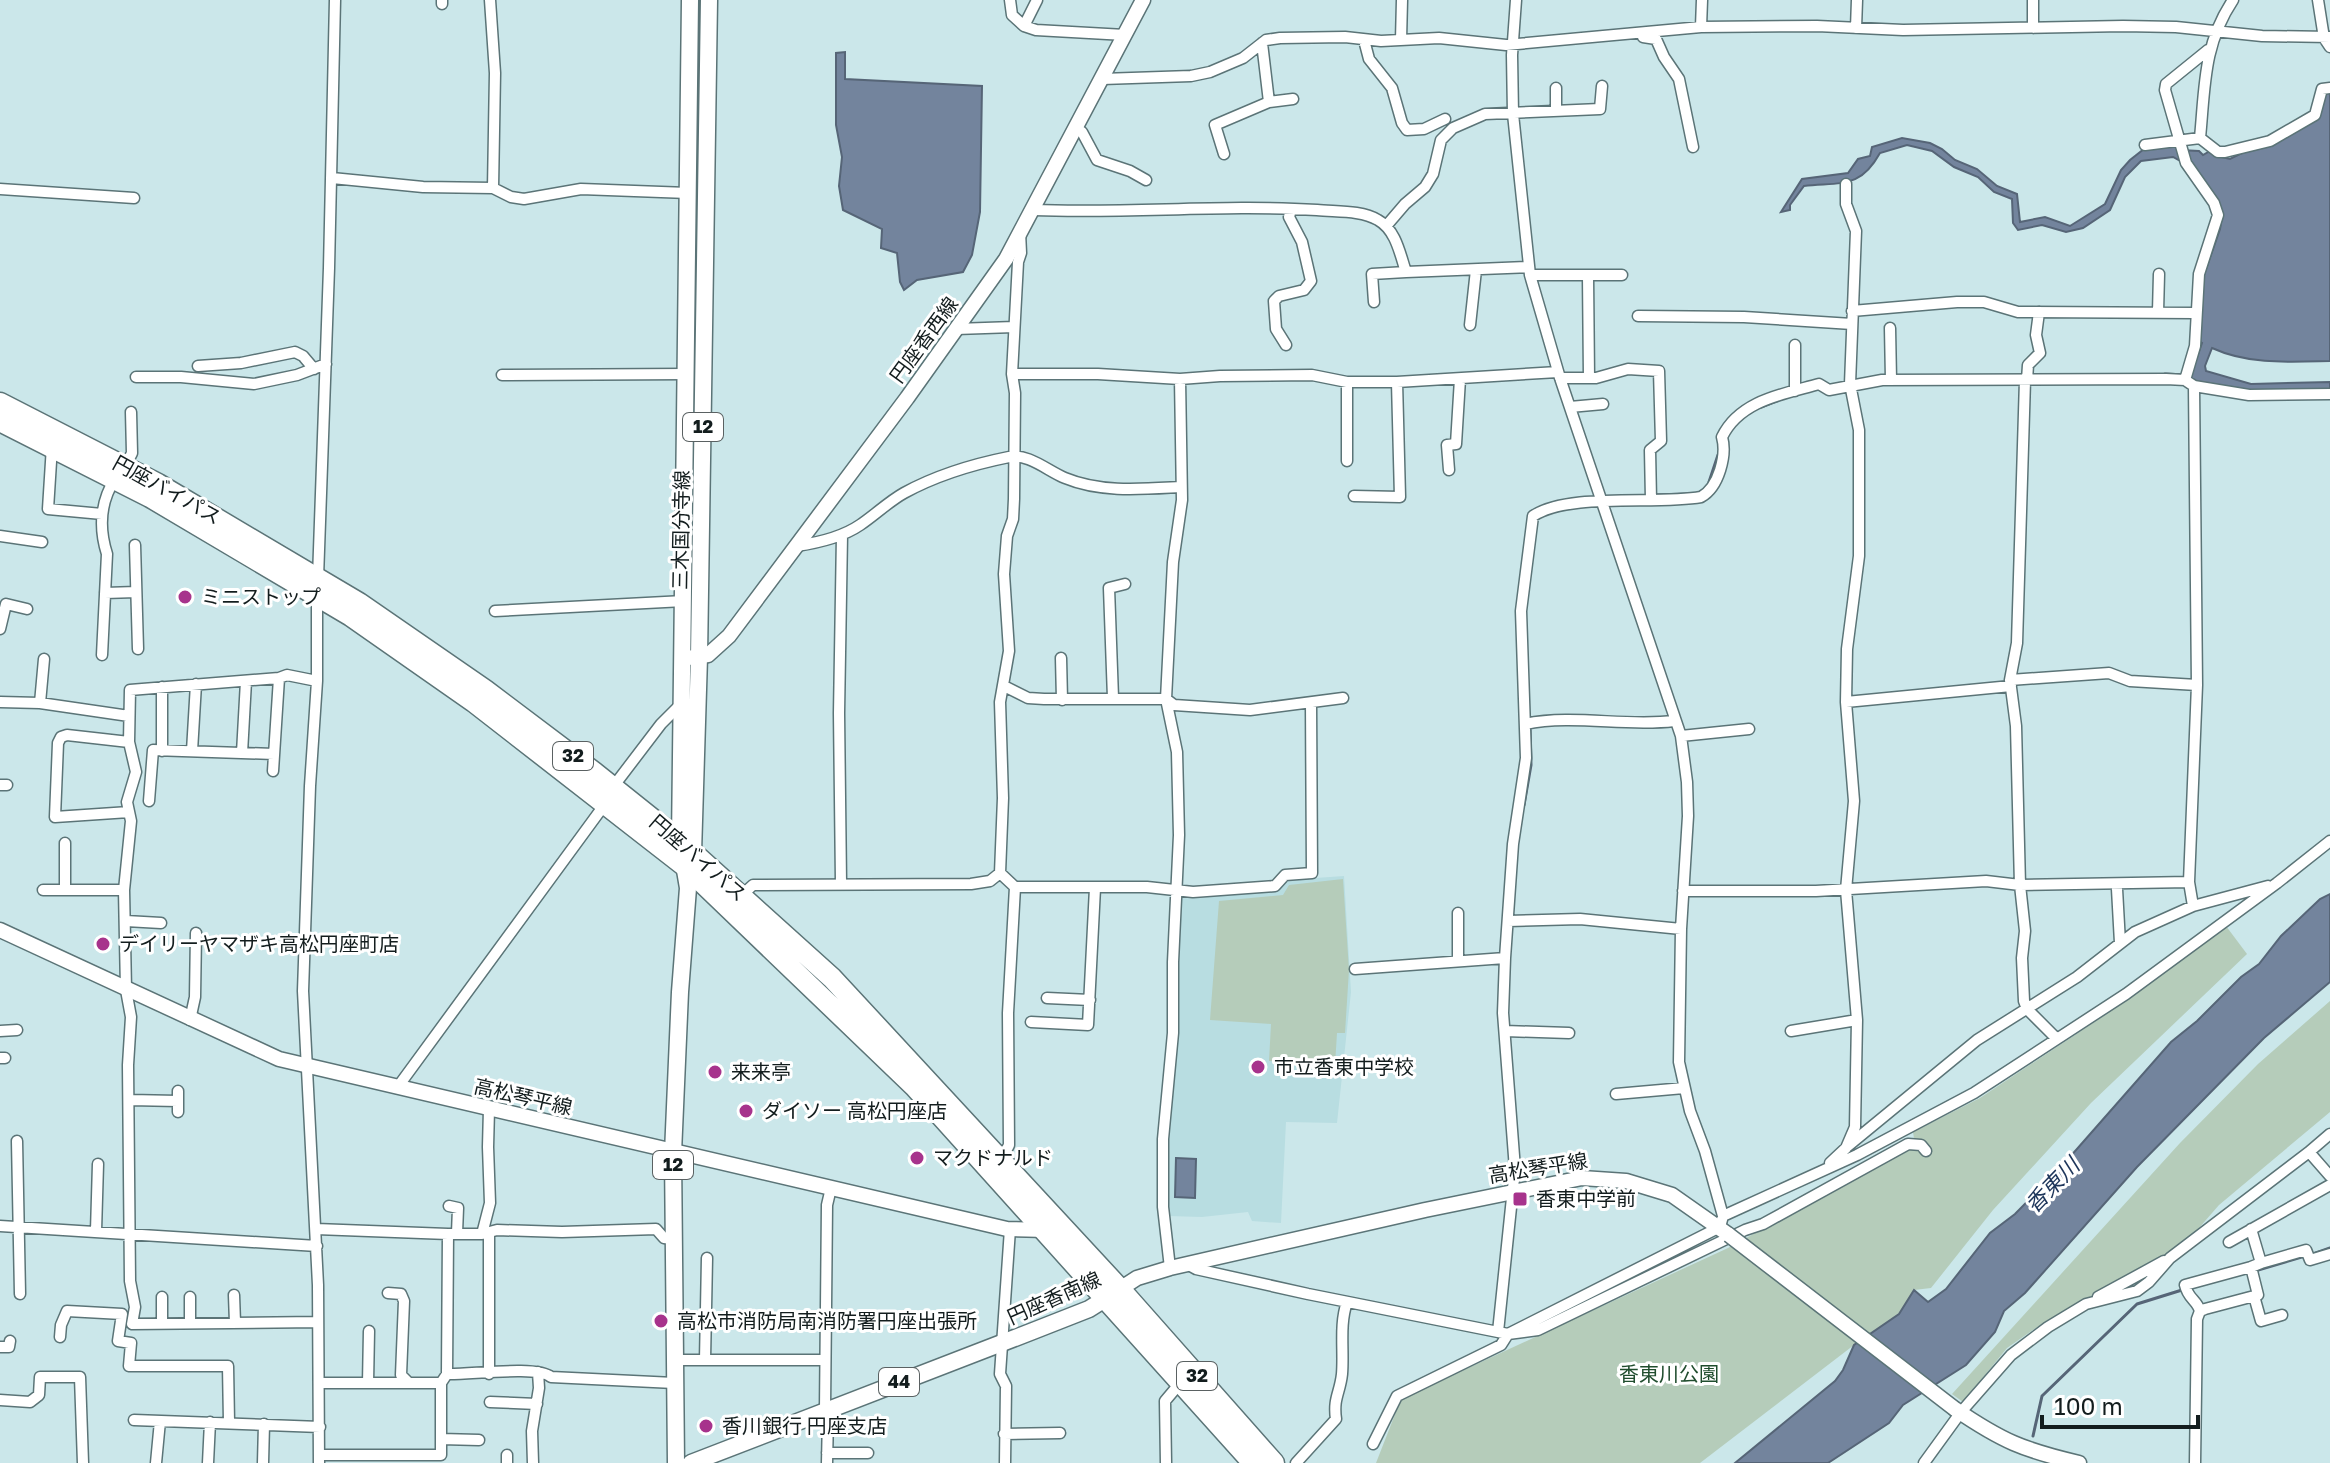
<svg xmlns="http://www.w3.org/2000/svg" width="2330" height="1463" font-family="'Golos Text','Noto Sans JP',sans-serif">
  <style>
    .built { fill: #b8dde1 }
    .green { fill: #b5ccba }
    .water { fill: #73849d; stroke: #566577; stroke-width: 2 }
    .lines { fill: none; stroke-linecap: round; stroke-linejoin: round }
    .stream { stroke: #566577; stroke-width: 3 }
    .street-casing { stroke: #5b7477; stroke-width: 13 }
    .secondary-casing { stroke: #5b7477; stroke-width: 17 }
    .primary-casing { stroke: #5b7477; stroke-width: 19 }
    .highway-casing { stroke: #5b7477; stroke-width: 23 }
    .street { stroke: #fff; stroke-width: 10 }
    .secondary { stroke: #fff; stroke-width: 14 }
    .primary { stroke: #fff; stroke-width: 16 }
    .highway { stroke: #fff; stroke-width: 20 }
    .secondary-bridge-casing { stroke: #5b7477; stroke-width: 17; stroke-linecap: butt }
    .secondary-bridge { stroke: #fff; stroke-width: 14 }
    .poi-dot { fill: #a7338c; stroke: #fff; stroke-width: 3 }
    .labels { text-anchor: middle; stroke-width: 6; stroke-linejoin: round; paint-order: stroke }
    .shield { fill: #fff; stroke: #5a6162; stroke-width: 2 }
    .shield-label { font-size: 18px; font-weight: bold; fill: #131d1e }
    .street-label { font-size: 20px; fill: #131d1e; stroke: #fff }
    .poi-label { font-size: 20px; fill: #131d1e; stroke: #fff; text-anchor: start }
    .park-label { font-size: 20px; fill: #204d2e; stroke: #fff }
    .water-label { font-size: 22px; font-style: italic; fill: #1d355a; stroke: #fff }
  </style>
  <rect width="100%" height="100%" fill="#cbe7ea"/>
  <!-- built -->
  <path class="built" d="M1344,876l7,116 -14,131 -51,-1 -5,101 -29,-2 -4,-9 -46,5 -34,-1 -3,-78 13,-105v-63l-2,-1 2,-75h65l36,-6 8,-8z"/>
  <!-- green -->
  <path class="green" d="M1343,879l6,91 -4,63h-8l-2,32 -66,-4 2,-37 -61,-4 9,-119 64,-6 6,-10z
    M2226,926l21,28 -156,149 -98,107 -62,78 -17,2 -15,24 -45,31 -154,118h-324l25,-64 327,-151 187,-103 -2,-13 67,-34 149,-99z
    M2330,1001v111l-111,93 -27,31 -30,21 -116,64 -39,27 -44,54 -11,-8 228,-251 78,-79z"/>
  <!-- water -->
  <path class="water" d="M845,52v27l137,7 -2,126 -8,43 -9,17 -46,8 -13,10 -4,-8 -3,-29 -16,-5 1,-19 -39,-19 -4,-24 3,-29 -6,-32v-72z
    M2330,92v269c-40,1 -81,4 -118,-13l-7,18 1,5 45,13 79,-2v10c-32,0 -119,7 -140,-15l12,-34 -3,-2 1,-55 20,-57 2,-13 -40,-54 -9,-5 -32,4 -16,16 -15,33 -27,18 -17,4 -24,-7 -24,5 -5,-7 -1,-24 -18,-7 -16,-15 -24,-10 -22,-16 -25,-6 -27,8c-20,36 -38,29 -76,33l-14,19v5l-9,2 21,-33 46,-6 10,-14 12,-3 2,-9 30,-9 28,5 12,6 13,11 22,9 20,17 20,8 3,28 25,-5 25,9 35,-22 16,-34 9,-10 14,-11 35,-4 1,5 19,1 4,4 7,-4 7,5 13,3 88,-43 6,-22z
    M2330,894v88l-66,56 -127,129 -112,126 -21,18 -9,21 -29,33 -63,40 -14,18 -61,40h-93l100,-82 8,-11 11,-25 45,-31 15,-24 14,12 18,-13 44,-56 25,-19 47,-48 109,-124 26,-21 44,-44 18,-13 22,-28 39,-37z
    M1176,1158l20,1 -1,39 -20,-1z"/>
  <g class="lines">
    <!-- stream -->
    <path class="stream" d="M2165,374l20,1
      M1761,407l23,-9
      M1709,482l9,-27
      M1655,495l32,-1
      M1524,805l7,-40 -1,-35
      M2313,1254l17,-6
      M2255,1271l50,-15
      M2033,1436l9,-40 95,-92 45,-14"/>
    <defs>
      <path id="street" d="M490,0l5,73 -2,115 18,9 13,2 57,-10 107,4
        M1010,0l2,15 12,11 12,4 89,5
        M1516,0l-4,55 1,59 17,161 30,103 121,358 6,46 1,34 -7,113 -2,133 11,49 15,40 18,65
        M2033,0v28
        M2318,0l6,38 6,9
        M442,4v-4
        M1024,26l13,-26
        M1701,27l1,-27
        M1856,28l1,-28
        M1643,37l13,2 8,18 15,22 14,68
        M1364,40l5,19 23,29 10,35 5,7 17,-1 21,-10
        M1401,40l1,-40
        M1262,43l7,59
        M1102,79l89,-3 19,-4 33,-14 23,-18 14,-2 65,-1 36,4 58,-3 67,7 195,-18 116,-1 86,4 220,-4 53,1 86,9 68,1
        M1556,88v23
        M1076,129l6,3 15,28 33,11 16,9
        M2200,138l18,14h7l45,-11 45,-26 7,-26 8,-1
        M2145,145l55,-7c5,-51 3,-93 33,-138
        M1224,154l-9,-29 54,-23 24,-3
        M332,178l91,9 70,1
        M0,189l134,9
        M1034,210c94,4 189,-6 283,0 19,2 44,0 61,10 18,10 22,34 28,52l123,-5
        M1387,225l18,-21 20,-17 8,-13 8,-34 12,-12 32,-14 115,-5 2,-23
        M1530,275h92
        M1588,276l1,102
        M1374,302l-2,-28 34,-2
        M1852,311l105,-9h27l34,10 177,1
        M2158,312l1,-38
        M1638,316l106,1 108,7
        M1470,325l6,-55
        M1890,328l1,52
        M956,329l58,-2
        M1286,345l-10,-16 -2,-28 5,-5 25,-6 7,-9 -9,-39 -13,-25 2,-8
        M198,366l43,-3 54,-11 8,4 11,13
        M1012,374h86l82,5 40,-3 92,-1 35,7h50l161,-10
        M502,375l185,-1
        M136,377h45l73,7 43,-9 29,-11
        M1560,378h36l32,-9 31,2 2,70 -11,9 1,50
        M2025,380l-8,263 -7,37 6,46 4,159 5,46 -3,27 2,43 3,8 30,30
        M2027,380l1,-15 12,-12 -4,-18 3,-23
        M2185,380l10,-34 4,-72 19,-59 -4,-12 -28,-40 -21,-73 1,-6 42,-34
        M1347,382v79
        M1795,391v-46
        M1570,407l33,-3
        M52,446l-4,63 54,5
        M125,467l7,-14 -1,-41
        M1449,470l-2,-25 9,-1 4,-65
        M1354,496l46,1 -3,-115
        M0,536l42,6
        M135,545l3,104
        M796,546c21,-3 45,-8 64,-21 15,-10 28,-23 44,-32 31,-17 70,-29 105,-36 19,-4 39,14 56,21 36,15 78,11 115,9
        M318,578l11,-310 6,-268
        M105,593l31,-1
        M317,594v87l-7,105 -7,205 15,294 1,178
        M495,611l189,-10
        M0,629l6,-25 21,5
        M102,655l5,-101c-8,-25 -7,-52 8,-75
        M1061,658l1,42
        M2010,680l99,-7 21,8 67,4
        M317,681l-30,-6 -8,3 -149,12 -1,52 7,30 -9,30 4,19 -7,69 2,100 5,27 -3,48 2,216 5,26 -3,17 186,-2
        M1004,686l24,12 16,1h122l8,6 76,5 93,-12
        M1113,698l-4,-110 16,-4
        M0,702l40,1 89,13
        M1846,702l165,-16
        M40,703l4,-44
        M1525,724c49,-10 100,3 149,-3
        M1681,736l68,-7
        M162,751v-64
        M192,751l4,-67
        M242,753l4,-72
        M273,771l6,-93
        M0,785h7
        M613,787l48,-63 21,-21
        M149,801l4,-51 121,4
        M129,812l-74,5 3,-74 3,-6 6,-2 62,7
        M1000,873l15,14h132l46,5 82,-6 10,-11 27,-2 -1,-170
        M841,883l-2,-170 3,-178
        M2117,889l3,54
        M43,890h81
        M65,890v-47
        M1683,891h133l170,-10 34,4 169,-3
        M742,895l11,-10 218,-1 19,-3 10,-8 3,-75 -3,-96 9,-51 -5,-77 3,-38 6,-17 1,-20 1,-106 -3,-19 6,-112 3,-9 -1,-21
        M2193,906l-4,-24 8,-197 -3,-299
        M1458,913v48
        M126,921l35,2
        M1508,921l72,-2 101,10
        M1355,969l150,-11
        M1047,998l43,2
        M190,1020l5,-23 1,-64
        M1031,1022l57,3 7,-137
        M0,1031l17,-1
        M1505,1031l64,2
        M1791,1031l66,-11
        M0,1058h5
        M397,1088l208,-284
        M1616,1094l68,-6
        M130,1100l48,1
        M178,1112v-21
        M17,1141l3,153
        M1848,1146l129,-106 100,-63 58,-45 58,-26 75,-20
        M2309,1152l21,-18
        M1001,1161l8,-16 -1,-132 7,-126
        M1830,1163l16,-15 9,-21 2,-107 -11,-130 8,-89 -8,-99 1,-53 12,-93v-126l-9,-46 6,-153 -10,-27v-20
        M449,1206l9,2 -1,25
        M0,1226l317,20
        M316,1229l132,5h34l15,-4 65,2 94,-3 8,9 9,1
        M96,1231l2,-67
        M489,1232v142
        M482,1234l8,-31 -2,-56 1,-38
        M2229,1242l101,-57
        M2261,1263l45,-13 4,10 20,-6
        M1187,1264l9,5 112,25 200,40 212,-107 3,-11 134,-61 117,-62 152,-99 151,-111 53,-42
        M1170,1268l-7,-61v-68l10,-106v-71l6,-127 -2,-83 -11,-53 7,-137 9,-62 -2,-121
        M388,1293l13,1 3,7 -3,74 8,8h32
        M234,1295l1,28
        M2254,1296l7,25 21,-6
        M190,1297v26
        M2098,1297l66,-36
        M2200,1311c-3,-11 -12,-12 -15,-26l66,-18
        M162,1323v-26
        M1498,1332l17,-163 -12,-156 2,-55 8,-114 13,-86 -5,-147 12,-95c36,-24 124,-11 168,-19 18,-10 26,-42 21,-60 18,-37 62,-43 97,-53l10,6 53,-10 284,-1 19,1 9,6 55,9 81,-1
        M60,1337l1,-12 6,-14 55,3 -4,27 13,2 -2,23h99l1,56
        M0,1347h9l1,-6
        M674,1360h151
        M705,1360l2,-102
        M447,1374c22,1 90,-9 104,3l123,6
        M319,1383h90
        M368,1383l1,-52
        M0,1400l30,2 9,-7 1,-18h40l3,86
        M490,1402l47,2
        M134,1420l186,7
        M1004,1434l56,-1
        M441,1439l38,1
        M1373,1444l24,-48 104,-51 7,-11 30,-4 207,-100 18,-6 145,-80 13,1 5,6
        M827,1453h41
        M319,1455h122v-72l6,-9 1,-140
        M507,1455v8
        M156,1463l4,-42
        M208,1463l2,-41
        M263,1463l1,-39
        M533,1463l-1,-32 7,-43 -1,-16
        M827,1463l1,-47 -3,-7 2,-204 4,-17
        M1005,1463l1,-77 -6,-12 10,-145
        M1166,1463l-1,-62 16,-19
        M1296,1463l40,-44c-3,-21 4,-26 6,-45 2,-24 -3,-49 5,-72
        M1924,1463l37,-51 50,-57 37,-28 38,-23 51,-13 12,-9 21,-24 139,-106 21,24
        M2195,1463l2,-144 3,-8 5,-2 53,-14 -7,-28 10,-4 -10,-34"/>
      <path id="secondary" d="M688,658l20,-3 21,-19 178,-238 99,-139 137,-259
        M0,930l279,129 728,170 40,1
        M1120,1289l17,-11 33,-10 255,-58 157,-32 44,3 46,14 57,40
        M1955,1409c47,32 68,41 124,54"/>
      <path id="primary" d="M691,858l2,-5 6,-196 10,-657
        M676,1463l-3,-310 7,-161 8,-104 -8,-47 10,-841
        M691,1463l342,-132 56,-22 27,-17"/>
      <path id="highway" d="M0,403l158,81 201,119 126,87 110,83 85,68 152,137 288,311 154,174
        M0,421l150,76 201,119 123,86 212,165 229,220 338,376"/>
    </defs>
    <!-- street casing -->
    <use href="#street" class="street-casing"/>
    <!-- secondary casing -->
    <use href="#secondary" class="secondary-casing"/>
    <!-- primary casing -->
    <use href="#primary" class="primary-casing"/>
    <!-- highway casing -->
    <use href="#highway" class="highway-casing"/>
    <!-- street -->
    <use href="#street" class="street"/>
    <!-- secondary -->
    <use href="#secondary" class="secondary"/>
    <!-- primary -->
    <use href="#primary" class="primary"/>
    <!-- highway -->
    <use href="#highway" class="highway"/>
    <defs>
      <path id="secondary-bridge" d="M1729,1235l226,174"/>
    </defs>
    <!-- secondary-bridge casing -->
    <use href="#secondary-bridge" class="secondary-bridge-casing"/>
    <!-- secondary-bridge -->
    <use href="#secondary-bridge" class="secondary-bridge"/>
  </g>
  <!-- markers -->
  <g class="poi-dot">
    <circle cx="185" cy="597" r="8"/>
    <circle cx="103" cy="944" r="8"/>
    <circle cx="1258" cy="1067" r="8"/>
    <circle cx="715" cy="1072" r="8"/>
    <circle cx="746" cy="1111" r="8"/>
    <circle cx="917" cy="1158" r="8"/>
    <rect x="1512" y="1191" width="16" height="16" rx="4"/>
    <circle cx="661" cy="1321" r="8"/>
    <circle cx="706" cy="1426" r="8"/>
  </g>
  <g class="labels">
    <!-- shield labels -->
    <g class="shield">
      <rect x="683" y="413" width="40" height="28" rx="6"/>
      <rect x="553" y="742" width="40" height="28" rx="6"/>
      <rect x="653" y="1151" width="40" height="28" rx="6"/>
      <rect x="1177" y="1362" width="40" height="28" rx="6"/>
      <rect x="879" y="1368" width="40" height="28" rx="6"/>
    </g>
    <g class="shield-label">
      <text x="703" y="433">12</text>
      <text x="573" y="762">32</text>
      <text x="673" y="1171">12</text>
      <text x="1197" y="1382">32</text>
      <text x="899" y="1388">44</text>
    </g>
    <!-- street labels -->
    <g class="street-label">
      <text transform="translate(924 340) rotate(-54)" y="7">円座香西線</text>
      <text transform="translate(167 490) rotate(29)" y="7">円座バイパス</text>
      <text transform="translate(681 530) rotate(-89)" y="7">三木国分寺線</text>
      <text transform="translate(698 858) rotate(41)" y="7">円座バイパス</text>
      <text transform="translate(523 1097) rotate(13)" y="7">高松琴平線</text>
      <text transform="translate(1538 1168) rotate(-9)" y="7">高松琴平線</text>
      <text transform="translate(1054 1298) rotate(-24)" y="7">円座香南線</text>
    </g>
    <!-- poi labels -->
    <g class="poi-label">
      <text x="201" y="604">ミニストップ</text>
      <text x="119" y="951">デイリーヤマザキ高松円座町店</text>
      <text x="1274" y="1074">市立香東中学校</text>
      <text x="731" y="1079">来来亭</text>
      <text x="762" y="1118">ダイソー 高松円座店</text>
      <text x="933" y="1165">マクドナルド</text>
      <text x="1536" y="1206">香東中学前</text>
      <text x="677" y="1328">高松市消防局南消防署円座出張所</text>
      <text x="722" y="1433">香川銀行 円座支店</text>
    </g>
    <!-- park labels -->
    <g class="park-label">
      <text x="1669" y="1381">香東川公園</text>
    </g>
    <!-- water labels -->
    <g class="water-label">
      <text transform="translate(2052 1185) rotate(-46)" y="8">香東川</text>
    </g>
  </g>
  <!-- scale -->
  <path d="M2042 1415v12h156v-12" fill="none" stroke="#131d1e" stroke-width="4"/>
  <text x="2054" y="1415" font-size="24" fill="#131d1e" stroke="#ffffff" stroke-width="6" paint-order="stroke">100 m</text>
</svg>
